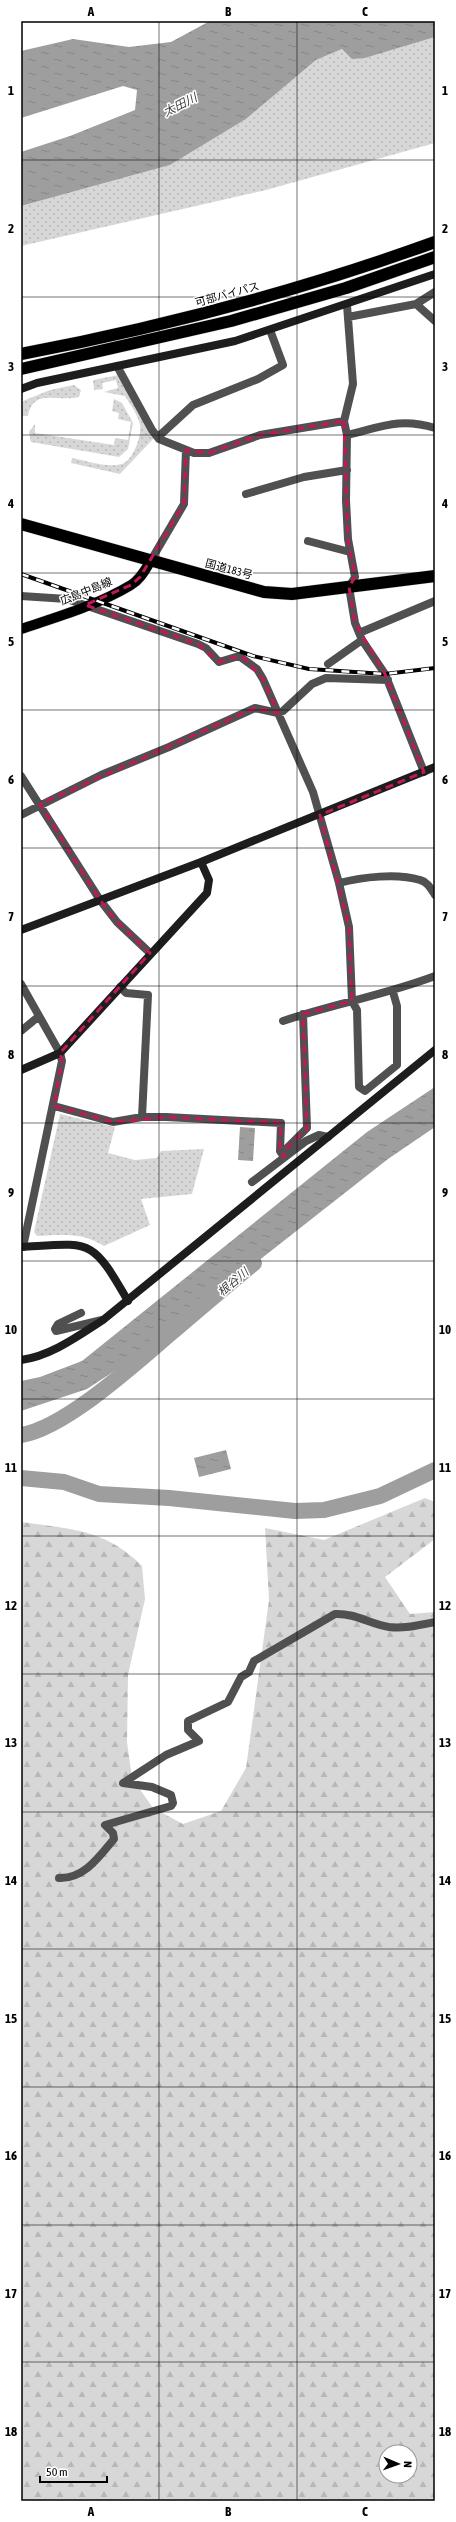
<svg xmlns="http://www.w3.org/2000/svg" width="456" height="2522" font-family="'Asap Condensed','Noto Sans JP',sans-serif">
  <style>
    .grass { fill: url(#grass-dots) }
    .forest { fill: url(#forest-firs); fill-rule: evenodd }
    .water { fill: url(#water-ripples) }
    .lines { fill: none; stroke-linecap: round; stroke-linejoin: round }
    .river { stroke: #9e9e9e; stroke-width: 16 }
    .primary-casing { stroke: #dbdbdb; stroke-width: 11 }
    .highway-casing { stroke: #dbdbdb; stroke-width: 13 }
    .street { stroke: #505050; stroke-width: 8 }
    .secondary { stroke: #1d1d1d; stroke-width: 8 }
    .primary { stroke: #000; stroke-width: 10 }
    .highway { stroke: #000; stroke-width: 12 }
    .rail-casing { stroke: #000; stroke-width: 4 }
    .rail { stroke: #fff; stroke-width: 2.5; stroke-dasharray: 8; stroke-linecap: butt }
    .marked { fill: none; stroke: #c2185b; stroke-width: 3; stroke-dasharray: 8 5; stroke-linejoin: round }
    .grid { fill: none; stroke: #000; stroke-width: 1; stroke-opacity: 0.55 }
    .labels { text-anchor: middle; stroke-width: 3; stroke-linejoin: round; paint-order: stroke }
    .street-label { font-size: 11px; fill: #000; stroke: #fff }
    .water-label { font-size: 12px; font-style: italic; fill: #3f3f3f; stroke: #fff }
    .neatline { fill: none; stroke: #000; stroke-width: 1.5 }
    .grid-label { font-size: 13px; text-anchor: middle; font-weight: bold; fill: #000 }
  </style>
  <defs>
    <pattern id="grass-dots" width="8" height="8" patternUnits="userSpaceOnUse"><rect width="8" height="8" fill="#d7d7d7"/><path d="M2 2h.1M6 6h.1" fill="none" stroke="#b7b7b7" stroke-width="1.8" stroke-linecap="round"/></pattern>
    <pattern id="forest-firs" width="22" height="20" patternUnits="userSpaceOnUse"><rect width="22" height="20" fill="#d7d7d7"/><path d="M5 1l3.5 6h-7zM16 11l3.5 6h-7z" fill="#b7b7b7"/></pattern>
    <pattern id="water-ripples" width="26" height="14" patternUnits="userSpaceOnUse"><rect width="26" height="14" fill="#9e9e9e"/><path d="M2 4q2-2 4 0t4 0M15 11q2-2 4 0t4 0" fill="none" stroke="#868686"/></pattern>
  </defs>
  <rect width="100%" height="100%" fill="#fff"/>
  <!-- grass -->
  <path class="grass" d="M435,37v106l-169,47 -245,56v-40l149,-41 76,-46 70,-59 26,-11 7,5 16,4z
    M119,375l35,63 -34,36 -49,-11 1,-5c15,3 35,10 50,6 12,-4 22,-33 17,-43 -3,-9 -9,-17 -14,-25l-21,-4 14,-4 -2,-8 -14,3 1,6 -9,1 -1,-10z
    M74,385l7,5 -2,7c-22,5 -46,-9 -51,19h-7l2,-15 27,-11z
    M114,399l8,4 11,20 -5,26 -9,8 -88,-15 -2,-10 6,-8v9l79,12 1,-7 13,2 3,-18 -13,-3 1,-6 -7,-2z
    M60,1114l55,13 -7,26 27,7 22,-2 4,-7 43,-2 -12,45 -51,5 9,26 -46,21c-22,-14 -42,-11 -67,-10l-3,-4z"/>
  <!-- forest -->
  <path class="forest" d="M425,1498l10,4v37l-50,38 25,37 25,-2v889h-414v-979c49,7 85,7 121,44l3,33 -17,76 -1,67 5,36 21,30 30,16 38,-13 25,-43 23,-168 -4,-72 59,12zM386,2452h24v24h-24z"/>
  <!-- water -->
  <path class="water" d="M210,21h225v16l-70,21 -13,1 -10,-10 -26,11 -70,59 -76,46 -149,41v-54l49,-16 65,-26 2,-20 -14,-4 -102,32v-67l52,-12 56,8 42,-5z
    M435,1087v40l-47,32 -251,197 -50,33 -66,22v-30l19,-4 42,-16 285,-229z
    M240,1127l15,1 -2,33 -15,-1z
    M226,1450l5,19 -32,8 -5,-19z"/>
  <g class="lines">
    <!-- river -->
    <path class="river" d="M21,1435c44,-7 115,-72 150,-102 27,-23 55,-47 83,-70
      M21,1478l43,4 35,12 70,4 126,13 29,-1 56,-14 55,-26"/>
    <defs>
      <path id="primary" d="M21,629c36,-12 77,-24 110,-44 9,-5 14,-15 19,-23"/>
      <path id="highway" d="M21,354c141,-27 279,-63 414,-112
        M21,369l210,-48 115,-33 89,-31
        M21,524l243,68 28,2 143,-18"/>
    </defs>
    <!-- primary casing -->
    <use href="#primary" class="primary-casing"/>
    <!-- highway casing -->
    <use href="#highway" class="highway-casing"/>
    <!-- street -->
    <path class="street" d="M416,304l19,17
      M347,305l6,79 -9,37 3,14 -1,65 2,39 7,38 -6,10 6,36 7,17 23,34 39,98
      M348,317l68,-13 19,-12
      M117,366l35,64 7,9 35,14h15l51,-18 84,-14
      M347,435c34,-8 53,-18 88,-7
      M158,437l35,-32 65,-26 25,-14 -13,-35
      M246,494l58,-17 43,-7
      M308,541l42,11
      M150,562l34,-58 2,-54
      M21,596l46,3 131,45 8,4 13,14 20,-6 18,13 6,10 50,113 26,91 10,44 3,74 5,9 2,77 6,4 32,-26v-59l-4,-14
      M359,633l76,-32
      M328,664l34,-24
      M21,776l79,124 17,22 33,31
      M21,815l80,-40 68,-28 86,-39 23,5 5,-2 29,-27 14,-6 62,2
      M339,883c23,-6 58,-10 81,-3 8,2 11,9 15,15
      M21,984l39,69 2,8 -39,186
      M120,987l6,6 22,2 -6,122
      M283,1021c50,-17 102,-26 152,-45
      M21,1031l17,-14
      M54,1106l59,16 29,-5h24l115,6 -1,28 4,6
      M284,1157l2,-8 21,-21 -4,-114
      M252,1182l54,-41 13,-6 9,2
      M81,1313l-23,11 -3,5 1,2 46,-11
      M59,1878c25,1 40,-21 55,-39l-1,-6 -8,-8 66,-19 2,-3 -2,-8 -19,-8 -29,-4 43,-28 33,-14 -11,-11v-9l40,-19 13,-25 8,-5 5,-11 81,-47c20,-1 35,10 54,13 15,2 31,-2 46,-5"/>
    <!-- secondary -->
    <path class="secondary" d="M21,389l16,-6 198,-42 200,-67
      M21,930l180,-68 234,-95
      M21,1070l39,-17 147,-160 2,-13 -8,-18
      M21,1247c71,-4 70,-10 107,54
      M21,1360c30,-4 57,-24 82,-40l332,-270"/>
    <!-- primary -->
    <use href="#primary" class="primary"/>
    <!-- highway -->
    <use href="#highway" class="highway"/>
    <defs>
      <path id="rail" d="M21,574l232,82 56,13 76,5 50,-6"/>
    </defs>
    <!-- rail casing -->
    <use href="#rail" class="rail-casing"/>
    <!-- rail -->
    <use href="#rail" class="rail"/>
  </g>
  <!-- marked area -->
  <path class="marked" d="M344,421l4,118 7,38 -6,10 6,36 30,51 39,98 -104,43 29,112 3,74 -49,13 4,114 -21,21 -2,8 -4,-6 1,-28 -115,-6 -53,5 -59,-16 8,-45 -2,-8 90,-100 -33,-31 -17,-22 -60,-96 215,-96 23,5 -15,-34 -19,-21 -5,-2 -20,6 -21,-18 -113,-39 46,-20 9,-8 44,-73 2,-54 23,3 51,-18z"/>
  <!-- grid -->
  <path class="grid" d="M159,21v2480M297,21v2480M21,160h414M21,297h414M21,435h414M21,573h414M21,710h414M21,848h414M21,986h414M21,1123h414M21,1261h414M21,1399h414M21,1536h414M21,1674h414M21,1812h414M21,1949h414M21,2087h414M21,2225h414M21,2362h414"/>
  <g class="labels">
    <!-- street labels -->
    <g class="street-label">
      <text transform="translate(227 294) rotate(-15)" y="4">可部バイパス</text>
      <text transform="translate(229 569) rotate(15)" y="4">国道183号</text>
      <text transform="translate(86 591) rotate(-22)" y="4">広島中島線</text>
    </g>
    <!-- water labels -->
    <g class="water-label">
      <text transform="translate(180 105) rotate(-27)" y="4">太田川</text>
      <text transform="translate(233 1282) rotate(-40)" y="4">根谷川</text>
    </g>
  </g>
  <!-- border -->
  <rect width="456" height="2522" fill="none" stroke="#ffffff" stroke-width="44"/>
  <!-- north arrow -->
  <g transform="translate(398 2464) rotate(92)"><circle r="19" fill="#ffffff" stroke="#999999"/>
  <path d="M0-3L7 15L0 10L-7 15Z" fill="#000000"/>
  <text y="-6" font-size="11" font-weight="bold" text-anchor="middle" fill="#000000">N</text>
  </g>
  <!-- scale -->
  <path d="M40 2476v6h67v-6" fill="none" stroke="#000000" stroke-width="2"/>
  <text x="46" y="2476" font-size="12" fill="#000000" stroke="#ffffff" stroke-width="3" paint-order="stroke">50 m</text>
  <rect x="22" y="22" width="412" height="2478" class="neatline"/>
  <g class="grid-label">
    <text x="91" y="16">A</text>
    <text x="228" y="16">B</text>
    <text x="365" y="16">C</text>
    <text x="11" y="95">1</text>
    <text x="445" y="95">1</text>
    <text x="11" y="233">2</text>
    <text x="445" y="233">2</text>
    <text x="11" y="371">3</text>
    <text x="445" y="371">3</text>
    <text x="11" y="508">4</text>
    <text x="445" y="508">4</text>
    <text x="11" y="646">5</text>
    <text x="445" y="646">5</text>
    <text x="11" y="784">6</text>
    <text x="445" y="784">6</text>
    <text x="11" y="921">7</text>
    <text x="445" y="921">7</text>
    <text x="11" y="1059">8</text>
    <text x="445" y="1059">8</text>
    <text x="11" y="1197">9</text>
    <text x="445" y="1197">9</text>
    <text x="11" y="1334">10</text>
    <text x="445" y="1334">10</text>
    <text x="11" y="1472">11</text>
    <text x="445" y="1472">11</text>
    <text x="11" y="1610">12</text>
    <text x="445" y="1610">12</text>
    <text x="11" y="1747">13</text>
    <text x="445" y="1747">13</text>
    <text x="11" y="1885">14</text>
    <text x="445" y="1885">14</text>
    <text x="11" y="2023">15</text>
    <text x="445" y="2023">15</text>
    <text x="11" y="2160">16</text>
    <text x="445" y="2160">16</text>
    <text x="11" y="2298">17</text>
    <text x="445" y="2298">17</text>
    <text x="11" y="2436">18</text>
    <text x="445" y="2436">18</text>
    <text x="91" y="2516">A</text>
    <text x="228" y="2516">B</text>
    <text x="365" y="2516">C</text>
  </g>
</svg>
